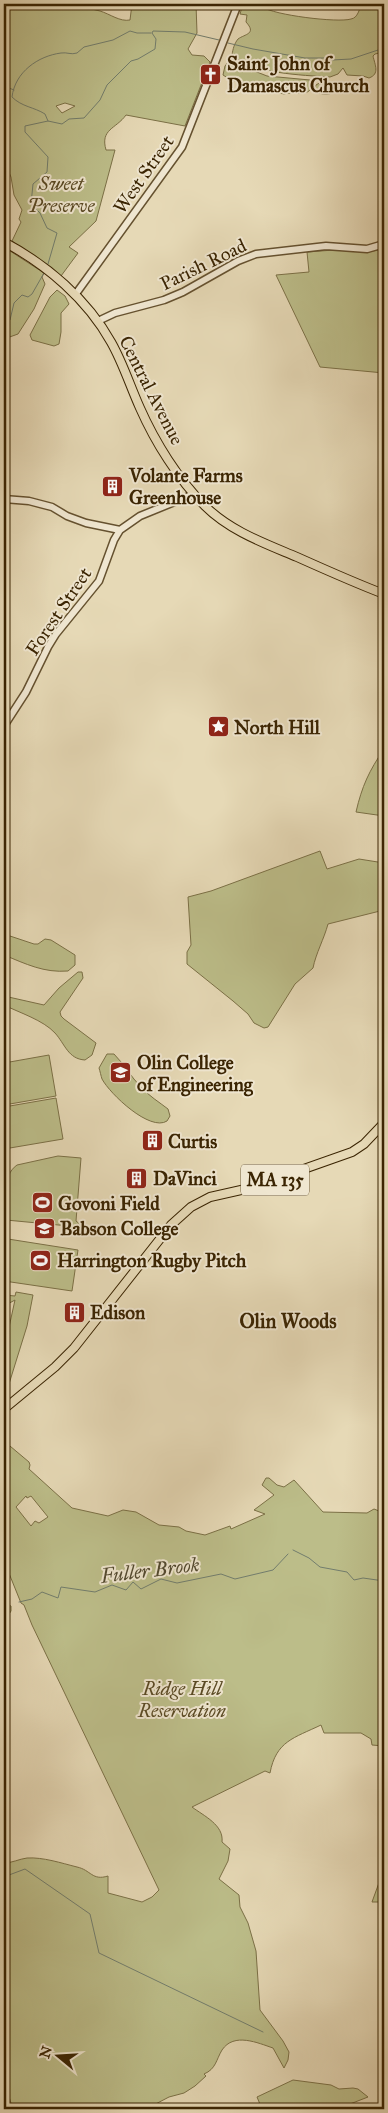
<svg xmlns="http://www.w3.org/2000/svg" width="388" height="2113" font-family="'IM FELL Great Primer',serif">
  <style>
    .green { fill: #bcbd89; stroke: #7b7046; fill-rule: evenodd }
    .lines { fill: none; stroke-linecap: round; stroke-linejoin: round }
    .stream { stroke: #727d6d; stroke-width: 1 }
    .minor-casing { stroke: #65512f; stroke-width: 9 }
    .major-casing { stroke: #3a2402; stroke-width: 10 }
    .minor { stroke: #efe6d0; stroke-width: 6 }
    .major { stroke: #e6d9b6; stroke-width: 8 }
    .labels { text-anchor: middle; stroke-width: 4; stroke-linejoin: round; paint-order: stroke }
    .shield { fill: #efe6d0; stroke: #705e40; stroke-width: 1 }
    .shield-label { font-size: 18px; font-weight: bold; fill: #3a2402 }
    .poi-label { font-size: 19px; font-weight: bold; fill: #3a2402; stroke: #efe6d0; text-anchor: start }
    .street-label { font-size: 19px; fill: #3a2402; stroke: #efe6d0 }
    .park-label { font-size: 19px; font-style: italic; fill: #5a4a24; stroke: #efe6d0 }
    .neighbourhood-label { font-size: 20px; font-weight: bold; fill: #3a2402; stroke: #efe6d0 }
    .water-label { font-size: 20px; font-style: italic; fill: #52492f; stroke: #efe6d0 }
  </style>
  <rect width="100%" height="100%" fill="#e6d9b6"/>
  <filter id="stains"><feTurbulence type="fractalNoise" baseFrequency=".004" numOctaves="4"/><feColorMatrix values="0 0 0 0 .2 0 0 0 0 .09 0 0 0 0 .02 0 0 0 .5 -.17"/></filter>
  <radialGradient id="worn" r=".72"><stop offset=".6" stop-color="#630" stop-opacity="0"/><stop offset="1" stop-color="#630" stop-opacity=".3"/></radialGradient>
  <!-- green -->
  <path class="green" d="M4,4c33,0 64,-2 96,7 10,3 20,11 30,9l2,-16h64l1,29 -9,16 4,6 12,1 6,6 -25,64 -59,-11c-10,14 -26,14 -20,35h9l-19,71 -27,26 9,6 -17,23 -49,-35 9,-19 -2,-3 3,-9 -8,-15 -3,-18 -6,-13 -1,-9zM65,103l10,3 -13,7 -6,-7z
    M243,4h20v3c10,8 75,16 88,12 7,-1 8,-10 11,-15l22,1v47l-9,2 -2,2c2,9 7,18 -4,22l-6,-2 -16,-1 -4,-7 -5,6 -8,3c-29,-2 -76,-3 -98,-22 1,-6 2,-11 6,-16 7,-5 19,-5 8,-17l1,-7 -7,-1z
    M229,61l38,15 43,4c7,19 -17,11 -26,14l-53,-14 -8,-5 2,-9z
    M321,82l28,1 1,2c-11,6 -24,14 -37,5l3,-5z
    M4,247l40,26 -2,4 3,7 -11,25 -16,25 -14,5z
    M384,249v124l-64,-6 -44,-92 33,-3 -2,-20 27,-2 34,2z
    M57,290l8,6 4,8 -8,9v19l-2,12 -5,2 -22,-6 -2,-5 20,-38z
    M384,749v67l-28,-4c6,-26 13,-41 28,-63z
    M320,851l7,18 32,-10 25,4v47l-56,14c-4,15 -12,29 -15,44l-18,16 -27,43 -4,1 -10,-5 -6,-9 -15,-13 -46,-37v-12l4,-7 -3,-48 23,-6z
    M4,934l30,10h4l7,-5 6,1 24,15v10l-7,6c-24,2 -42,-7 -64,-16z
    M78,972h4l1,6 -23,34 1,4 3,3 32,24 -4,12 -7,5c-17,-1 -20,-16 -30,-27 -12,-13 -35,-20 -51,-28v-9l40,9 15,-17z
    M107,1054h7c10,10 17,23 27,33 8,9 18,15 27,22l2,7 -3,5c-17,11 -57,-27 -65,-42 -1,-3 -2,-8 -3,-11z
    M49,1055l7,41 -52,9v-42z
    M56,1098l7,41 -59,10v-42z
    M58,1156l23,2 -5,63 5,4 -7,6 -5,-5 -63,-6c0,-16 -5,-44 11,-55z
    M8,1239l70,11 -6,41 -68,-10z
    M16,1292l17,3 -6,31 -23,74v-50l11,-50 -11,6v-11l11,1z
    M4,1441l25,21 1,3 -1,4 43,39 36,8 15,-6 13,2 23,13 20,2 7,4 19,4 25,-9 1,3 34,-15 -11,-4 20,-15 -12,-10 4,-7h3l8,7 7,2 10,-7 29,32 44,1 7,-4 10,4v233l-12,-1 -1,-6 -10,-6h-37l-3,-8c-27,13 -45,16 -51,48l-5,-2 -73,36c12,9 32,18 30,35l8,7 -2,12 -9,18 20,16 1,12 8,16 8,28 4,59 23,31 6,11 -1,8 -4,8 -11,-20c-15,-5 -39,-16 -51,2 -6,10 -6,19 -18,24l2,2 -11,10 -11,7 -15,4 -23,12h-133l-4,-12 -5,-8v-226c8,0 15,-4 23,-5 16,-1 34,5 50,9 14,3 15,14 31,9v17l34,9 10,-5 7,-7 -127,-265 -8,-20 -3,-2 -17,-42zM26,1496l1,2 4,-2 17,21 -9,6 -4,-2 -4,5 -15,-19z
    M8,1605l3,1v5l-7,11 3,15 -3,5v-33z
    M384,1869v33h-12z
    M293,2080l38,5 8,4 14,-1 5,1 10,8 -18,7 11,5h-99l-5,-12z"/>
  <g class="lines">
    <!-- stream -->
    <path class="stream" d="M228,43l25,6 52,9h19l8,2 19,-1 33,-11
      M4,86l10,4
      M48,121l-3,-7c-11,-7 -23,-7 -33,-17 3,-25 26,-41 49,-44 6,-1 10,2 16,0l7,-6 29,-7 17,-9 7,2h14
      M48,264l9,-31 -10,-5 -7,-15 -9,-9 2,-20 14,-12 1,-15 -23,-25v-6l23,-5 14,3 7,-5 15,-1 16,-18 7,-15 24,-24 7,-2 17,-10 1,-10 -4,-6 1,-2 32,1 34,8
      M4,322l6,-2 4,-17 8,-8 6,2 4,-3 12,-21
      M293,1550l16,8 11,9 27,5 7,8 9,-2 21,3
      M19,1602l13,-3 10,-7 16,6 3,-11 34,5 17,-7 14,5 7,-8 8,7 20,-10 16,4 44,-9 14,5 38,-9 15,-16
      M4,1613l6,-5
      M4,1874l5,1 16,-6 65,45 9,39 164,79"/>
    <defs>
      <path id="minor" d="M75,295l107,-148 56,-143
        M98,321l17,-8 49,-13 19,-8 55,-31 18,-7 70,-8 41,3 17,-5
        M4,499l25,2 23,6 15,9 19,7 34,7
        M4,726l22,-34 22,-45 8,-13 43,-53 15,-41 6,-10 20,-14 54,-22"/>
      <path id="major" d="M4,242c43,23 83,57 107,100 12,21 19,44 29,66 15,34 38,71 65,98 25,25 59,37 92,51 29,13 58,26 87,37
        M4,1409l51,-42 19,-19 97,-123 20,-18 19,-10 40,-9 102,-36 12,-8 20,-21"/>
    </defs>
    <!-- minor casing -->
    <use href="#minor" class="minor-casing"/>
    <!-- major casing -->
    <use href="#major" class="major-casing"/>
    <!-- minor -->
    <use href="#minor" class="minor"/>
    <!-- major -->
    <use href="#major" class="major"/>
  </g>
  <!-- icons -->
  <defs>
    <symbol id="church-square" viewBox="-11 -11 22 22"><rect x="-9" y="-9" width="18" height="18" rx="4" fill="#8f2418" stroke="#efe6d0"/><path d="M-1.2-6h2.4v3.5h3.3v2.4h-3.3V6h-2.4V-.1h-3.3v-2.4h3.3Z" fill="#fff"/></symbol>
    <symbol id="building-square" viewBox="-11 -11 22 22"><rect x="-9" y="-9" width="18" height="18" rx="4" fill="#8f2418" stroke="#efe6d0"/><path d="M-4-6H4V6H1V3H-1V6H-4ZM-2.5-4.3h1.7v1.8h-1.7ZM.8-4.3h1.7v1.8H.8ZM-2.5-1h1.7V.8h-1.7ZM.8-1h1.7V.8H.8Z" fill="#fff"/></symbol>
    <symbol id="sight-square" viewBox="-11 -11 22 22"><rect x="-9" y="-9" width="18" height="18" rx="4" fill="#8f2418" stroke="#efe6d0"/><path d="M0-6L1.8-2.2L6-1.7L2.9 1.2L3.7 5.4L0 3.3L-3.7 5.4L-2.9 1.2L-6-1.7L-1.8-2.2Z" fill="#fff"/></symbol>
    <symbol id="university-square" viewBox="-11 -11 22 22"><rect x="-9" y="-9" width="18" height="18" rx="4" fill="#8f2418" stroke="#efe6d0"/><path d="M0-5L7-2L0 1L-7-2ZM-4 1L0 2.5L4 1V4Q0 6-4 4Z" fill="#fff"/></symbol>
    <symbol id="stadium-square" viewBox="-11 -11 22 22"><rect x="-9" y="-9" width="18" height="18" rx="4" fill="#8f2418" stroke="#efe6d0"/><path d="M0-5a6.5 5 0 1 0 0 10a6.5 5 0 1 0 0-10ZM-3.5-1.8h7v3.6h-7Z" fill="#fff"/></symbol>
  </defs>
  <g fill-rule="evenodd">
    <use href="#church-square" x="198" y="62" width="25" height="25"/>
    <use href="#building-square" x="100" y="474" width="25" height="25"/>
    <use href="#sight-square" x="206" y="714" width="25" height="25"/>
    <use href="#university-square" x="108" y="1060" width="25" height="25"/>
    <use href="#building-square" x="140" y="1128" width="25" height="25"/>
    <use href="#building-square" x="124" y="1166" width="25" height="25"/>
    <use href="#stadium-square" x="30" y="1190" width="25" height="25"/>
    <use href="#university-square" x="32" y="1216" width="25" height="25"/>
    <use href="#stadium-square" x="28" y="1248" width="25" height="25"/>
    <use href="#building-square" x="62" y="1300" width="25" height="25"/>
  </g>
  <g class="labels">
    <!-- shield labels -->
    <rect class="shield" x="241" y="1164.5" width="68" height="31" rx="4"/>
    <g class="shield-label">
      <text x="275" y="1186">MA 135</text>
    </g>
    <!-- poi labels -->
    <g class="poi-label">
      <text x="227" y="70">Saint John of<tspan x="227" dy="22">Damascus Church</tspan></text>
      <text x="129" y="482">Volante Farms<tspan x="129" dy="22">Greenhouse</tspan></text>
      <text x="234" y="734">North Hill</text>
      <text x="137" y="1069">Olin College<tspan x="137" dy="22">of Engineering</tspan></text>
      <text x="168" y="1148">Curtis</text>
      <text x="153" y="1185">DaVinci</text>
      <text x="58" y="1210">Govoni Field</text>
      <text x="60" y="1235">Babson College</text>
      <text x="57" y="1267">Harrington Rugby Pitch</text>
      <text x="90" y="1319">Edison</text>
    </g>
    <!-- street labels -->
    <g class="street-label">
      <text transform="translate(143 174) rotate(-55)" y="7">West Street</text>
      <text transform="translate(203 264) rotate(-26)" y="7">Parish Road</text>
      <text transform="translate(152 390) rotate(63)" y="7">Central Avenue</text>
      <text transform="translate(58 611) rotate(-56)" y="7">Forest Street</text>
    </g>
    <!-- park labels -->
    <g class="park-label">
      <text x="61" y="190">Sweet<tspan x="61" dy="22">Preserve</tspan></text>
      <text x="182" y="1695">Ridge Hill<tspan x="182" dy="22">Reservation</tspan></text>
    </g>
    <!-- neighbourhood labels -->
    <g class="neighbourhood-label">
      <text x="288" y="1328">Olin Woods</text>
    </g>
    <!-- water labels -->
    <g class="water-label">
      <text transform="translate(150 1570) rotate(-7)" y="7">Fuller Brook</text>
    </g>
  </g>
  <!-- margin -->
  <rect width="388" height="2113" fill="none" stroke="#e6d9b6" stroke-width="20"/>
  <rect x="5" y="5" width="378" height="2103" fill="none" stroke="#3a2402" stroke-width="2.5"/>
  <rect x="10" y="10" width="368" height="2093" fill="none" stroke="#3a2402"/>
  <!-- north arrow -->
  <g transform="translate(58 2056) rotate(288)" stroke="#efe6d0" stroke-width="4" paint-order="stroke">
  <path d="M0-4L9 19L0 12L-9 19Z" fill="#3a2402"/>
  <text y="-8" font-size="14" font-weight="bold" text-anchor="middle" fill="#3a2402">N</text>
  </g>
  <rect width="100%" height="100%" filter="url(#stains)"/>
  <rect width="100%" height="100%" fill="url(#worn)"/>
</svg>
